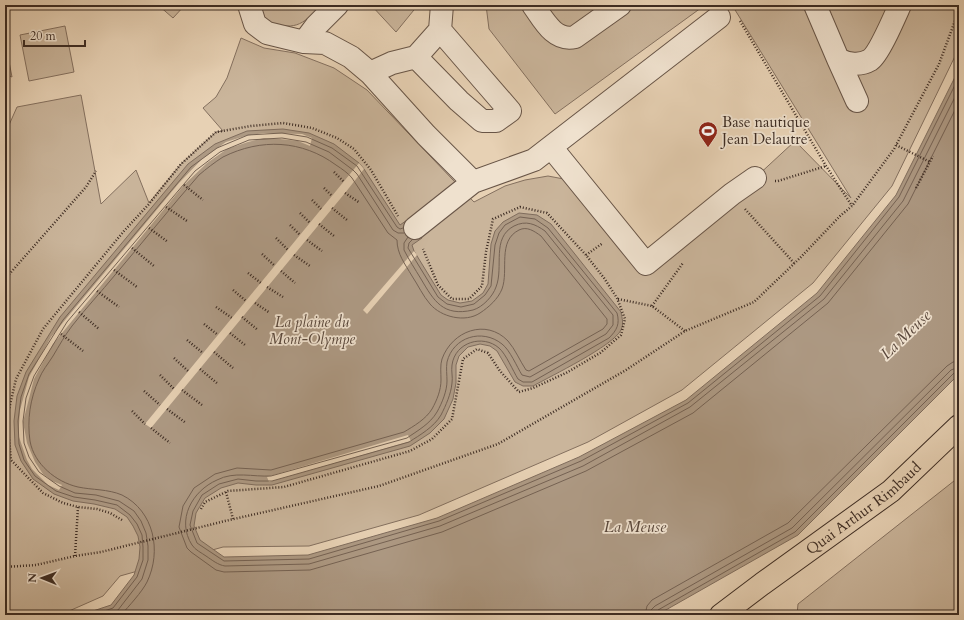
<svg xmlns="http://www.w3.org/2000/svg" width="964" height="620" font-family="Cardo,serif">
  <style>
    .green { fill: #cab59b; stroke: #84705f }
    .water { fill: #ad9983; stroke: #806d5d }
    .pier { fill: #e7d1b4 }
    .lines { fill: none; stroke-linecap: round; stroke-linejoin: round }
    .shore { stroke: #756253; stroke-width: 1 }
    .minor-casing { stroke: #685547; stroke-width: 24 }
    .major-casing { stroke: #3d2c23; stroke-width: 24 }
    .path { stroke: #3d2c23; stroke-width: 2.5; stroke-dasharray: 1 2; stroke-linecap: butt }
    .minor { stroke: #efe1ce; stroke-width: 22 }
    .major { stroke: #e7d1b4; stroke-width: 22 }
    .labels { text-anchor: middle; stroke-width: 3.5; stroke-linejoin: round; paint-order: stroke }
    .poi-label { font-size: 15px; fill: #3d2c23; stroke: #efe1ce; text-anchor: start }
    .park-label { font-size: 15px; font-style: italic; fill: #59473b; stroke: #efe1ce }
    .street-label { font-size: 15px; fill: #3d2c23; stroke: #efe1ce }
    .water-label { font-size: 16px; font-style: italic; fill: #59473b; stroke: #efe1ce }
  </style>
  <rect width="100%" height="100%" fill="#e7d1b4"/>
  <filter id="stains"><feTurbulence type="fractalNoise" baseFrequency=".005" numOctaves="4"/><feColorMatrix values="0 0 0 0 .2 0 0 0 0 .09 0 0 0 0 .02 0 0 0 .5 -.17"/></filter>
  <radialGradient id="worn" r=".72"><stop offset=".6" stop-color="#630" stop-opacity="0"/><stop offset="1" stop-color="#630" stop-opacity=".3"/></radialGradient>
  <!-- green -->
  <path class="green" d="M158,5h27l-12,13z
    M254,5h39l2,3 4,-3h23c-22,22 -26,25 -58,17z
    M371,5h47l-22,27z
    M486,5h219l-150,109 -66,-85z
    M732,5h227v43l-67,138 -79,97 -131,107 -94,52 -169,73 -110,31 -86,1 -103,29 -17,20 -43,19h-55v-481l12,-27 64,-12 20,109 35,-34 13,33 32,-39 35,-32 7,-1 -20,-23 13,-11 11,-19 14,-40 23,10 31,5 39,15 33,22 107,112 31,-16 20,-6 23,-4 21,4 77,84 109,-86 40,-37 56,57z
    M65,26l9,46 -45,9 -9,-46z
    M5,41l7,36 -7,-3z
    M959,477v138h-162l1,-11z"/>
  <!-- water -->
  <path class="water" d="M959,69v305l-161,161 -141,80h-576l30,-10 23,-30 5,-16 1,-12 -2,-11 -5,-10 -6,-9 -12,-8 -21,-5 -21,-3 -19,-7 -21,-15 -12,-18 -6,-16 -1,-24 3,-25 9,-24 34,-55 128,-153 27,-20 32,-13 36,-2 26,4 25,11 25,19 5,6 36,56 10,-7 12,20 -10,7 2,6 27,44 7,5 12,3 12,-2 11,-8 5,-9 3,-40 4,-13 8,-9 16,-9 18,2 14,9 70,88c1,6 3,12 0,18 -8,16 -70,46 -88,56h-10l-8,-4 -18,-31 -7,-5 -10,-2 -12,3 -9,9 -3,9v18l-3,16 -9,20 -14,14 -20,13 -138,39h-16l-18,-2 -17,5 -16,10 -9,15 -2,13 6,14 24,17 84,-2 129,-37 142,-61 107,-57 131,-107 79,-98z"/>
  <!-- pier -->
  <path class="pier" d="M264,133l38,1 10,4 -2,8 -12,-5 -18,-2 -16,-1 -16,4 -21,7 -20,14 -23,22 -131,159 -19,35 -11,43 4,21 8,19 8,12 9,7 10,4 -3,5 -11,-5 -16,-16 -5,-9 -8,-23v-12l1,-15 9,-33 22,-40 128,-154 23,-24 24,-17 19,-6z
    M359,163l5,6 -19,24 -194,235 -6,-4z
    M414,251l3,4 -50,59 -4,-4z
    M408,435l3,6 -142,41 -2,-5z"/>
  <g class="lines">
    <!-- shore -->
    <path class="shore" d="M408,237l-4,6v7c5,10 11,19 17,29 13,22 22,38 52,31 10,-3 20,-14 23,-23 8,-20 -5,-49 18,-61 12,-6 21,-2 31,5l68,84v10l-7,9 -76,43 -8,-2c-5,-8 -12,-25 -20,-31 -20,-16 -49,-7 -55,18 -1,6 0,13 0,19 0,10 -5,22 -10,31 -7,12 -20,19 -30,26l-136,38c-18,1 -37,-5 -54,4 -25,11 -41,40 -25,65 3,5 10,8 14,11 6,4 12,9 19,10l84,-2 131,-38 143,-60 107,-59 134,-108 79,-98 56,-112
      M413,239l-4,4 -1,5 30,49 9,7 14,3 13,-3 11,-9 6,-9 4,-41 4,-12 6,-8 15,-8 15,2 13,9 69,85c3,11 0,17 -8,25l-77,44h-9l-5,-3c-5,-8 -12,-25 -19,-31 -16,-14 -44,-6 -47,17 -1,6 1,12 0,18 -1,11 -6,22 -11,32 -7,12 -21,20 -32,27l-137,39h-16l-18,-2 -19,5 -17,11 -9,16 -3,14 7,18 27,18 85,-2 130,-38 142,-60 107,-58 132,-107 79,-99 60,-120
      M93,615l20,-7 24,-31 6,-17v-13l-1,-12 -5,-11 -7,-9 -13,-10 -22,-5 -21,-3 -18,-6 -21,-15 -11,-16 -5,-16 -1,-23 3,-24 8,-23 34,-54 128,-153 26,-19 31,-13 34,-2 25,4 25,11 25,18 40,61 3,2 3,-1
      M108,615l10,-5 24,-31 6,-19v-14l-2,-13 -5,-12 -7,-10 -15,-10 -23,-6 -21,-2 -16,-7 -20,-14 -10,-15 -5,-14 -1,-22 3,-23 8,-22 33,-54 128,-151 25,-19 29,-12 33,-2 24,4 23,10 24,18 4,4 36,56 5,3h6
      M121,615c8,-9 21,-23 26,-33 15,-31 7,-71 -25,-87 -14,-6 -30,-5 -44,-8 -22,-5 -44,-23 -48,-46 -3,-21 0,-42 9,-62 3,-8 9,-15 14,-23 6,-10 12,-21 19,-30 14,-18 29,-34 43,-51 28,-33 55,-67 84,-100 7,-6 16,-13 24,-18 38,-19 79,-17 113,8 6,4 12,8 16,13l36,55 9,7c0,14 8,24 15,36 6,9 11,20 18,28 11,13 35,19 50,9 9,-6 18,-14 22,-24 7,-19 -5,-48 17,-59 8,-4 15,1 22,6l66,83v5l-4,5 -74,42 -3,-1c-6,-9 -11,-21 -18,-29 -22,-23 -56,-10 -66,18 -2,6 -1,14 -1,21 0,10 -4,20 -9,29 -6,10 -18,17 -28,23l-133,38 -34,-2 -22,6 -21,14 -11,18 -4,21 8,21 4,4 25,18 8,2 86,-2 132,-38 144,-61 107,-58 135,-110 80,-99 51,-102
      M645,615l2,-9 5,-6 136,-77 159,-157 6,-4 6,-1
      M651,615v-5l4,-4 137,-78 159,-158 8,-3
      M656,615l2,-5 137,-78 159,-159 5,-1"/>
    <defs>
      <path id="minor" d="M249,5l6,19 12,9 37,9 21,1 26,14 19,16 56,62 47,47
        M533,5c10,14 21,37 42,32l45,-32
        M815,5l23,54c9,5 22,7 32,1 9,-6 25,-44 30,-55
        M440,30l2,-25
        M304,42l12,-16 21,-21
        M838,59l19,42
        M370,73l22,-10 24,-6 43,44 23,20h14l14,-10 -70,-81 -24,27
        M551,147l95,117 86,-70 23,-16
        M415,228l58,-46 61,-22 185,-143"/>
      <g id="major">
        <path id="s1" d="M721,615l41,-31 129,-93 68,-65"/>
      </g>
    </defs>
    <!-- minor casing -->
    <use href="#minor" class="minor-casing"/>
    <!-- major casing -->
    <use href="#major" class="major-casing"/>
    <!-- path -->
    <path class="path" d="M740,21l86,145 26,40
      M896,145l34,17
      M334,172l10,10
      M775,181h3l48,-15
      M184,185l19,15
      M324,188l8,8
      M916,188l17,-32
      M345,193l15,10
      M312,200l9,9
      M166,207l21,14
      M332,208l15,12
      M745,209l49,54
      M300,213l10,10
      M319,224l15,12
      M290,225l10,10
      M149,228l19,14
      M276,238l12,12
      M307,240l15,11
      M132,248l22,18
      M262,254l13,12
      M294,255l16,11
      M586,255l17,-12
      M114,270l23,17
      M281,271l14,12
      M248,273l13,10
      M5,279l81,-92 10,-16
      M267,287l16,10
      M233,290l13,11
      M97,291l22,16
      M618,299l34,7 33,25
      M255,303l15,10
      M652,306l31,-43
      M216,307l16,11
      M79,312l20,17
      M242,317l16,13
      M204,324l14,11
      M230,333l15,12
      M61,334l22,17
      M187,340l16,13
      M214,352l19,16
      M174,358l14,13
      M200,369l18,15
      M160,375l14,14
      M182,390l20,15
      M144,391l16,14
      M167,409l19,14
      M132,411l13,13
      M151,428l19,15
      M226,492l7,27
      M201,509l4,-7 23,-11 56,-4 126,-36 22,-12 20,-20 11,-60 14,-10 11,4 12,18 19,21 14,-4 33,-15 34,-20 21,-18 4,-16 -8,-21 -13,-20 -18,-23 -39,-42 -27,-6 -27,12 -7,33 -4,34 -13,13h-17l-14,-14 -15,-36
      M122,520l-12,-7 -13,-4 -19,-2 -15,-4 -20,-10 -32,-33 -4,-42 9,-39 27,-50 81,-98 25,-27 32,-40 35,-32 35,-6 32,-3 29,5 25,10 17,11 17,21 27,46
      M75,556l3,-49
      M5,567l31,-2 39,-9 26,-4 124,-31 154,-35 119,-42 128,-74 59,-39 69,-29 47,-45 39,-41 12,-10 42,-57 45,-85 20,-54"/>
    <!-- minor -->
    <use href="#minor" class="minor"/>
    <!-- major -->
    <use href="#major" class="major"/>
  </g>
  <!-- icons -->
  <defs>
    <symbol id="stadium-pin" viewBox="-11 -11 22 30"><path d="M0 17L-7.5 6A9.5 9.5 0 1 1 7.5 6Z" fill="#8f2418" stroke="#efe1ce"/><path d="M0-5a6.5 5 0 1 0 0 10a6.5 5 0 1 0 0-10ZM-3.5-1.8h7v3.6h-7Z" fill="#fff"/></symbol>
  </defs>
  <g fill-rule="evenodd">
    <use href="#stadium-pin" x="697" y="120" width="22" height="30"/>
  </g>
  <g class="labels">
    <!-- poi labels -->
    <g class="poi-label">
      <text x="722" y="127">Base nautique<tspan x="722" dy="17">Jean Delautre</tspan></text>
    </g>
    <!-- park labels -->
    <g class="park-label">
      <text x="312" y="327">La plaine du<tspan x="312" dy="17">Mont-Olympe</tspan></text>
    </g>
    <!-- street labels -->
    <g class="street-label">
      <text dy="5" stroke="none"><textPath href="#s1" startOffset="178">Quai Arthur Rimbaud</textPath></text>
    </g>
    <!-- water labels -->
    <g class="water-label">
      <text transform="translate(905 334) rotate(-44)" y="6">La Meuse</text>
      <text x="635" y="532">La Meuse</text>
    </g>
  </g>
  <!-- margin -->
  <rect width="964" height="620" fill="none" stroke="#e7d1b4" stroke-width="20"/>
  <rect x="6" y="6" width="952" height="608" fill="none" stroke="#3d2c23" stroke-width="2"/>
  <rect x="10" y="10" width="944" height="600" fill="none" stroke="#3d2c23"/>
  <!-- north arrow -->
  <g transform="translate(42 578) rotate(271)" stroke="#efe1ce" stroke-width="3" paint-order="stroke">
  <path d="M0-3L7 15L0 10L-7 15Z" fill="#3d2c23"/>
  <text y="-6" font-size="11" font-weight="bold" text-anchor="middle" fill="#3d2c23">N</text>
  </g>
  <!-- scale -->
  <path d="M24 40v6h61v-6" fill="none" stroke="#3d2c23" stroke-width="2"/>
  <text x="30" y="40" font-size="12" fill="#3d2c23" stroke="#efe1ce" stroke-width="3" paint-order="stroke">20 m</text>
  <rect width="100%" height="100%" filter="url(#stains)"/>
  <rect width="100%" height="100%" fill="url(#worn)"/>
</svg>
